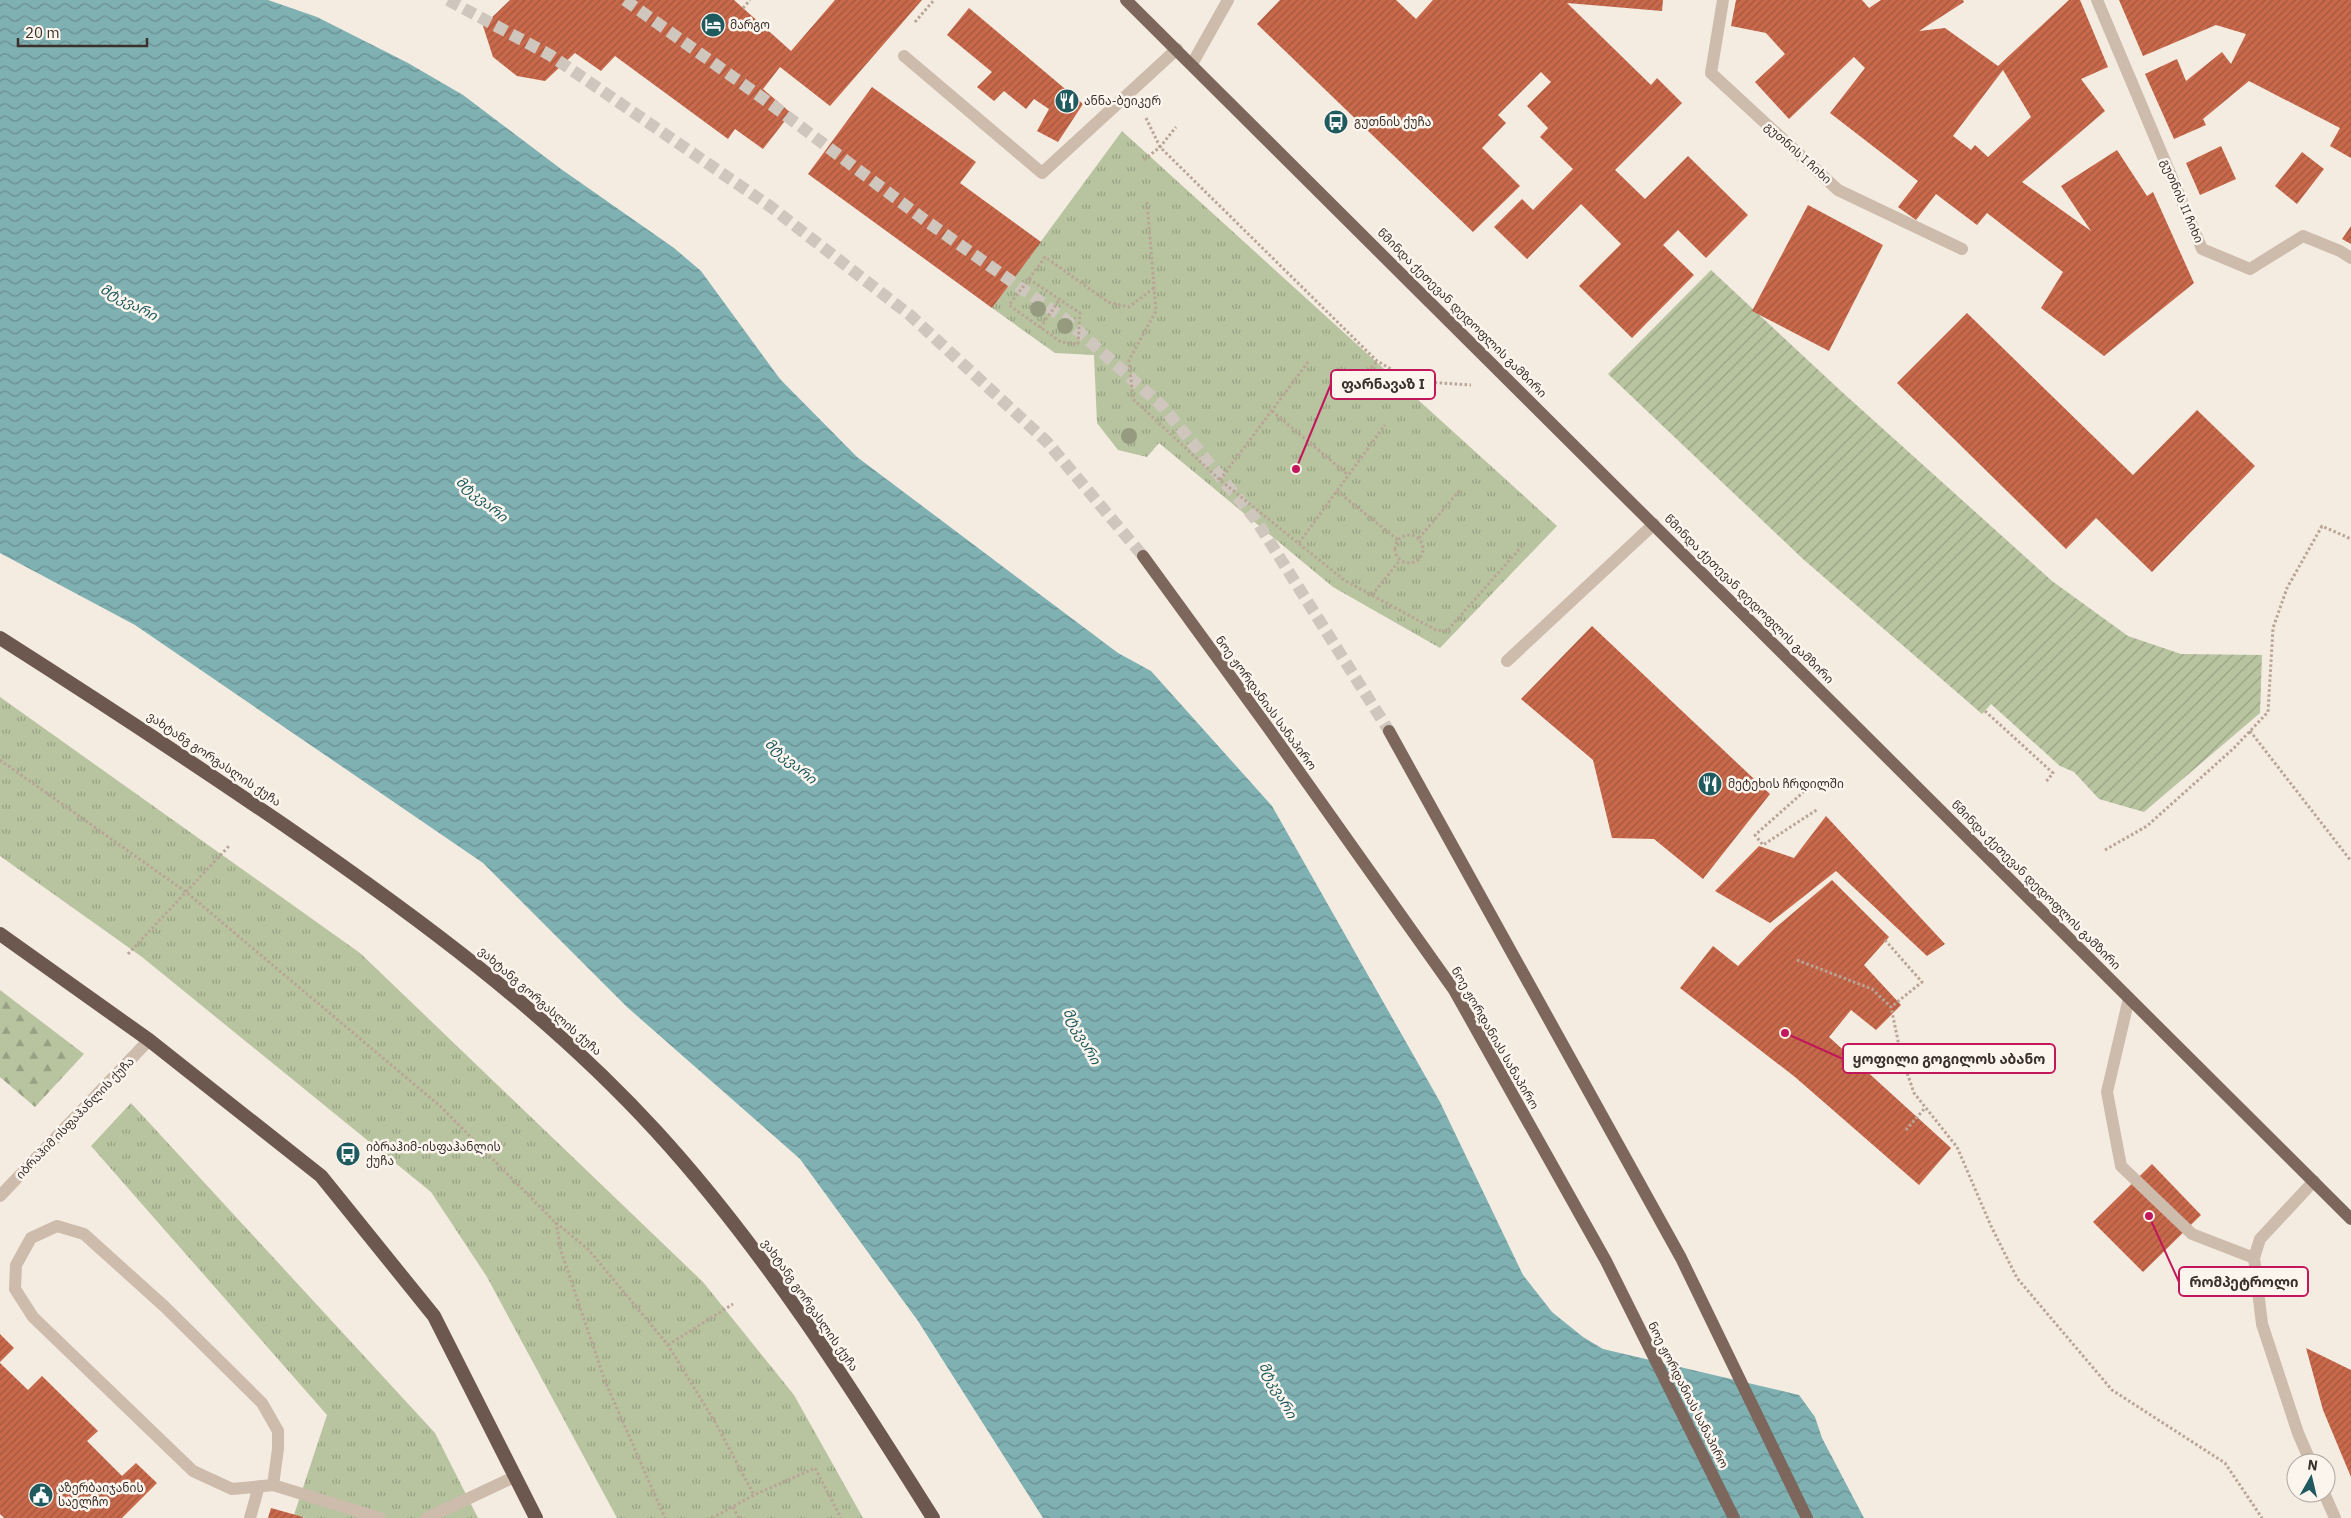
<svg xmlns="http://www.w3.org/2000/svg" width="2351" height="1518" font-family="'IBM Plex Sans','Noto Sans Georgian',sans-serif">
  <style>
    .grass { fill: url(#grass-tufts) }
    .forest { fill: url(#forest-firs) }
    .garden { fill: url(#garden-furrows) }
    .water { fill: url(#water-waves) }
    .building { fill: url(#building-hatch); fill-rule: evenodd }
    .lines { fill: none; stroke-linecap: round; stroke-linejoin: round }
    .primary-tunnel { stroke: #cfc6bd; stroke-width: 12; stroke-dasharray: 12 6; stroke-linecap: butt }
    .path { stroke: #b9a596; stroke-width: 3; stroke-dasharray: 2.5 2.5; stroke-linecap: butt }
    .service { stroke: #cdbbac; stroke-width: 12 }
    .minor { stroke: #cdbbac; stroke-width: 12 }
    .primary { stroke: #7d675c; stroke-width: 12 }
    .trunk { stroke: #6c584f; stroke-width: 14 }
    .tree { fill: #969b7f }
    .labels { text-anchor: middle; stroke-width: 5; stroke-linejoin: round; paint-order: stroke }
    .poi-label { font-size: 12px; fill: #3b302b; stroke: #fbf5ee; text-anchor: start }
    .street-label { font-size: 12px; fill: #3b302b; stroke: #fbf5ee }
    .water-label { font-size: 14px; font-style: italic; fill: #1f5a5e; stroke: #fbf5ee }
    .leader { fill: none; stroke: #c2185b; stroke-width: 2 }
    .callout-dot { fill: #c2185b; stroke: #fbf5ee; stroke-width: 2 }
    .callout { fill: #fbf5ee; stroke: #c2185b; stroke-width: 2 }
    .callout-label { font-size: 14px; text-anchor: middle; font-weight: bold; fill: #3b302b }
  </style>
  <defs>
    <pattern id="grass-tufts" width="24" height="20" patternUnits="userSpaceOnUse" patternTransform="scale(1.25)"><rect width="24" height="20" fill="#b8c4a0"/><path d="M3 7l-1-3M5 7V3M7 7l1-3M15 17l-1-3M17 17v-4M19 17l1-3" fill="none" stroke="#97a083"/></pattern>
    <pattern id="forest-firs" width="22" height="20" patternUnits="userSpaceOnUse" patternTransform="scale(1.25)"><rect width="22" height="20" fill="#b8c4a0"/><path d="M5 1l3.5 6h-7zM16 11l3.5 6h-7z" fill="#97a083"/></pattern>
    <pattern id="garden-furrows" width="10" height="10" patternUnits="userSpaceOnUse" patternTransform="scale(1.25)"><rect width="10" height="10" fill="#b8c4a0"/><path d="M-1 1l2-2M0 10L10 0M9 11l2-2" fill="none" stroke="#97a083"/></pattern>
    <pattern id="water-waves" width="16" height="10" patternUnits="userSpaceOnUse" patternTransform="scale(1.25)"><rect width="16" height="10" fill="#7fb0b2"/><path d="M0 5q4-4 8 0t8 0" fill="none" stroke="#699091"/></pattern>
    <pattern id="building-hatch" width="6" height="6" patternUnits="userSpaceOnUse" patternTransform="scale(1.25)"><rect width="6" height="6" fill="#c8694b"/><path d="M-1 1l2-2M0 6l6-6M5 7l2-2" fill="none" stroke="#a4573f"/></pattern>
  </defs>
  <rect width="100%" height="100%" fill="#f4ebe1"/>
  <!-- grass -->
  <path class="grass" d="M1122,131l435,395 -117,122 -107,-61 -174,-144 -12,14 -29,-7 -21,-27 -3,-68 -39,-2 -63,-45z
    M0,697l360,256 343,329 91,113 69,123h-246l-130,-241 -56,-85 -289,-235 -142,-101z
    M131,1103l304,330 43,85h-173l-11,-3 33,-100 -236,-269z"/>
  <!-- forest -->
  <path class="forest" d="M0,990l84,64 -49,53 -35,-30z"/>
  <!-- garden -->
  <path class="garden" d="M1711,270l131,122 210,189 76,55 53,18 81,1 -2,58 -116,99 -45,-13 -25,-27 -14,-6 -69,-62 -9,10 -179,-155 -195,-185z"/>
  <!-- water -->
  <path class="water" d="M0,0h268l49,17 91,46 55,32 98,74 113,79 27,23 79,108 77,78 261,196 33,18 121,135 168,296 83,173 29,37 31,25 20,12 196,46 16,22 7,21 42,80h-821l-125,-197 -118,-162 -173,-152 -144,-144 -348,-238 -135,-72z"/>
  <!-- building -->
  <path class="building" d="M510,0h224l57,51 44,-51h87l-92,106 -50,-39 -17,22 28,24 -28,36 -28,-20 -7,10 -113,-83 -14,15 -26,-18 -30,28 -28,-5 -24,-19 -10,-31z
    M1280,0h116l20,19 17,-19h230l-1,11 -95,-8 84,82 6,-7 25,25 -67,67 30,29 43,-43 60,59 -42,43 -28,-28 -15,15 31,30 -62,63 -53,-52 42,-42 -40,-40 -54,55 -33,-32 28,-28 11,11 40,-41 -33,-32 8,-9 -21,-22 24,-24 -10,-10 -43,43 8,8 -24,25 38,38 -47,46 -216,-208z
    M1736,0h126l7,8 12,-8h82l1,2 -45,29 26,-3 53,38 71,-66h11l28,67 -27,12 24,32 -83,71 69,49 -30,-45 56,-36 30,46 6,-4 41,91 -90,73 -63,-48 22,-36 -76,-59 -10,12 -41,-31 -20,26 -18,-13 20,-26 -88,-68 35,-45 -11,-11 -65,62 -34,-37 30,-28 -19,-21 -35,-7zM2003,70l28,47 -43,40 -13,-12 -4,5 -18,-14z
    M2119,0h232v158l-21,-12 10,-18 -91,-47 -46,38 3,6 -32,14 -29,-65 32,-15 9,22 36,-29 9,12 15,-30 -30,-9 -73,31z
    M969,8l114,96 -25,38 -21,-11 12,-22 -15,-10 -8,10 -22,-18 -10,10 -17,-14 15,-15 -45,-37z
    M872,87l104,75 -16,21 81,59 -49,66 -184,-134z
    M2221,146l15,33 -36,16 -14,-32z
    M2302,152l22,17 -27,35 -22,-18z
    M1808,205l75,40 -54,106 -77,-40z
    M2351,226v18l-9,-5z
    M1967,313l166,162 64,-65 58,56 -103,106 -56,-54 -30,31 -169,-166z
    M1592,626l178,168 -67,85 -49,-40 -42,-1 -19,-78 -72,-61z
    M1826,816l119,128 -18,12 -91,-85 -66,52 -55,-32 44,-45 35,12z
    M1832,880l57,57 -25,28 37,40 -25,25 -25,-20 -22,27 122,111 -32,37 -124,-108 -115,-89 33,-42 25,20 37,-38z
    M2152,1164l49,51 -58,57 -50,-50z
    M0,1334l14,14 -14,14z
    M2306,1348l45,22v107l-28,-67z
    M0,1363l28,27 14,-14 56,55 -11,10 35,35 14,-13 21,20 -35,35h-118l-4,-4z
    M271,1508l32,9v1h-35z"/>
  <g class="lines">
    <!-- primary-tunnel -->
    <path class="primary-tunnel" d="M448,0l102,55 221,152 140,109 136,126 96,114
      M625,0l143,102 154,116 143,101 97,87 94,114 133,211"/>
    <!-- path -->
    <path class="path" d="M743,8l7,-8
      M915,22l19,-22
      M1146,118l14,29 217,214 35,20 59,4
      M1144,160l16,-13 16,-20
      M1147,202l9,109 -27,49 4,39 87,81 124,100 92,50 11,1 75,-85
      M1029,279l51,34 -2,31 -17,-2 -52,-37z
      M1029,279l16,-22 63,45 21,5 26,-20
      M1040,328l20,-29
      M1349,395l28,-34
      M1272,411l76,64
      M1220,480l88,-118
      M1337,491l61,49
      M1395 549a14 14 0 1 1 28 0a14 14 0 1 1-28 0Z
      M1419,538l42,-49
      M1299,543l86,-118
      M1372,595l28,-35
      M1985,711l68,62 -8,10
      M2250,731l101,130
      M0,760l186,132 254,214 115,116 33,27 80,96 47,77 39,73
      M1808,788l-53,47 8,10 55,-36
      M2105,850l42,-24 87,-78 34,-36 5,-84 14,-40 35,-62 29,13
      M1885,940l37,42 -31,25
      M128,954l101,-108
      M1797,960l75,29 19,18 10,48 13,38 43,54 34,79 26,52 95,112 113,73 37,55
      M1906,1130l19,-22
      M556,1222l5,29 44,130 60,137
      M668,1345l65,-41
      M733,1507l6,11
      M712,1518l42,-23 61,-27 26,50"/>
    <!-- service -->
    <path class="service" d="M1723,0l-12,73 127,117 124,59
      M2097,0l105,249 48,20 53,-33 37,15 11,7
      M904,56l138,117 135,-124
      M1507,661l147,-137
      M2129,998l-22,94 14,74 71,68 62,24
      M273,1485l5,-36v-18l-16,-28 -97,-96 -81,-73 -27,-8 -26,12 -15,27 -1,24 18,28 160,154 39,18 41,-4 107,33
      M250,1518l9,-32
      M427,1518l87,-41"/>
    <!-- minor -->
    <path class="minor" d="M1192,64l36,-64
      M0,1196l149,-156
      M2311,1463l-13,-30 -36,-109 -8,-66 6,-19 54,-58
      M2324,1493l11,25"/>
    <!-- primary -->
    <path class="primary" d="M1126,0l1225,1219
      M1143,556l126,173 185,261 152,271 128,257
      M1389,731l292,527 126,260"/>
    <!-- trunk -->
    <path class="trunk" d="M0,638c96,61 190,123 284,187 132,91 263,187 372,306 107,117 193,253 277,387
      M0,934l149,106 172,136 113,140 102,202"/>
  </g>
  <!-- trees -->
  <g class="tree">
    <circle cx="1038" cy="309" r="8"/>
    <circle cx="1065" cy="326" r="8"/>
    <circle cx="1129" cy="436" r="8"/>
  </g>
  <!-- icons -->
  <defs>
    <symbol id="hotel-disc" viewBox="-11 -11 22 22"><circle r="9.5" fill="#1f5a5e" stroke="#fbf5ee"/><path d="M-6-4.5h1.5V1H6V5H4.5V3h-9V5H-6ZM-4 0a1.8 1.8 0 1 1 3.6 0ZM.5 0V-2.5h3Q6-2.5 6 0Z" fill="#fff"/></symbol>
    <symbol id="restaurant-disc" viewBox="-11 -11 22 22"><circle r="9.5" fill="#1f5a5e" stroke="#fbf5ee"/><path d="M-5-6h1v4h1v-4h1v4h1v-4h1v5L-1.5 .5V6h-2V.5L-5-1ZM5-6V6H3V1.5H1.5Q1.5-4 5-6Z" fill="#fff"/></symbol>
    <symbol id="bus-disc" viewBox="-11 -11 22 22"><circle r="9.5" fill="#1f5a5e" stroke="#fbf5ee"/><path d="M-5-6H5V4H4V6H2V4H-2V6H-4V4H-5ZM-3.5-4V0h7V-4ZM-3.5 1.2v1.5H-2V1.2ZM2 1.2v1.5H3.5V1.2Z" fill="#fff"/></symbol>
    <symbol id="civic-disc" viewBox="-11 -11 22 22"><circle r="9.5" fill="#1f5a5e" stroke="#fbf5ee"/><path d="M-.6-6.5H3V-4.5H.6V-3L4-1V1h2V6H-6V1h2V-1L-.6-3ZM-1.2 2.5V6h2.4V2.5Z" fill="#fff"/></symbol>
  </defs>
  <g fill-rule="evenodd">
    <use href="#hotel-disc" x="699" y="11" width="28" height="28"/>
    <use href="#restaurant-disc" x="1053" y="87" width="28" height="28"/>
    <use href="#bus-disc" x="1322" y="108" width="28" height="28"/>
    <use href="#restaurant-disc" x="1696" y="770" width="28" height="28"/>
    <use href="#bus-disc" x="334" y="1140" width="28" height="28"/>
    <use href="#civic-disc" x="27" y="1481" width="28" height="28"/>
  </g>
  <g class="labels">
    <!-- poi labels -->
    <g class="poi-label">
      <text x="730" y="29">მარგო</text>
      <text x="1084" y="105">ანნა-ბეიკერ</text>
      <text x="1354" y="126">გუთნის ქუჩა</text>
      <text x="1728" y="788">მეტეხის ჩრდილში</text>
      <text x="366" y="1151">იბრაჰიმ-ისფაჰანლის<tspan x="366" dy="14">ქუჩა</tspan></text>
      <text x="58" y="1492">აზერბაიჯანის<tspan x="58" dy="14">საელჩო</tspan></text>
    </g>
    <!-- street labels -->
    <g class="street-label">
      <text transform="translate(1798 153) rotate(42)" y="4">გუთნის I ჩიხი</text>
      <text transform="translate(2182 201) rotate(67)" y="4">გუთნის II ჩიხი</text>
      <text transform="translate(1462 313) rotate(45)" y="4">წმინდა ქეთევან დედოფლის გამზირი</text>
      <text transform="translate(1749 599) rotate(45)" y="4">წმინდა ქეთევან დედოფლის გამზირი</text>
      <text transform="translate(1266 703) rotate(54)" y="4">ნოე ჟორდანიას სანაპირო</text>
      <text transform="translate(214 759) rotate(34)" y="4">ვახტანგ გორგასლის ქუჩა</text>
      <text transform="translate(2036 885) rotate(45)" y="4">წმინდა ქეთევან დედოფლის გამზირი</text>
      <text transform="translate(540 1001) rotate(41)" y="4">ვახტანგ გორგასლის ქუჩა</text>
      <text transform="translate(1495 1038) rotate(60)" y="4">ნოე ჟორდანიას სანაპირო</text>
      <text transform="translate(75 1118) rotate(-46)" y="4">იბრაჰიმ ისფაჰანლის ქუჩა</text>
      <text transform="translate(810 1305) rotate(55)" y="4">ვახტანგ გორგასლის ქუჩა</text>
      <text transform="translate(1688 1395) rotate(63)" y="4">ნოე ჟორდანიას სანაპირო</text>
    </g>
    <!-- water labels -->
    <g class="water-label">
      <text transform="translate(129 302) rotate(28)" y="5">მტკვარი</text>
      <text transform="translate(482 499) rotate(40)" y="5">მტკვარი</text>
      <text transform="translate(791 761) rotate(40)" y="5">მტკვარი</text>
      <text transform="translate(1082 1036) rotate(61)" y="5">მტკვარი</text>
      <text transform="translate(1278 1390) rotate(61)" y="5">მტკვარი</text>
    </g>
  </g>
  <!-- callouts -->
  <path class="leader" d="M1296 469L1331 384M1785 1033L1843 1059M2149 1216L2179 1282"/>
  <g class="callout-dot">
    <circle cx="1296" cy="469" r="5"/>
    <circle cx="1785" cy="1033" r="5"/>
    <circle cx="2149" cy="1216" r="5"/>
  </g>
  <g class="callout">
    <rect x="1331" y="370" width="104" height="29" rx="5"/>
    <rect x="1843" y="1044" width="212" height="29" rx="5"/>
    <rect x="2179" y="1267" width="129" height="29" rx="5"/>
  </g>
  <g class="callout-label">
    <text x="1383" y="389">ფარნავაზ I</text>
    <text x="1949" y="1064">ყოფილი გოგილოს აბანო</text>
    <text x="2244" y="1287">რომპეტროლი</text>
  </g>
  <!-- north arrow -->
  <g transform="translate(2311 1478) rotate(8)"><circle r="24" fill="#fbf5ee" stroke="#aea6a0"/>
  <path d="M0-4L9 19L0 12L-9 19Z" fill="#1f5a5e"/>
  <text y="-8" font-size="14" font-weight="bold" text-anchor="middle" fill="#3b302b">N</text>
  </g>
  <!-- scale -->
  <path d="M18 38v8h129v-8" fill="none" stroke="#3b302b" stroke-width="2.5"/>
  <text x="25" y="38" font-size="15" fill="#3b302b" stroke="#fbf5ee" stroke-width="4" paint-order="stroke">20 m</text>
</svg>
